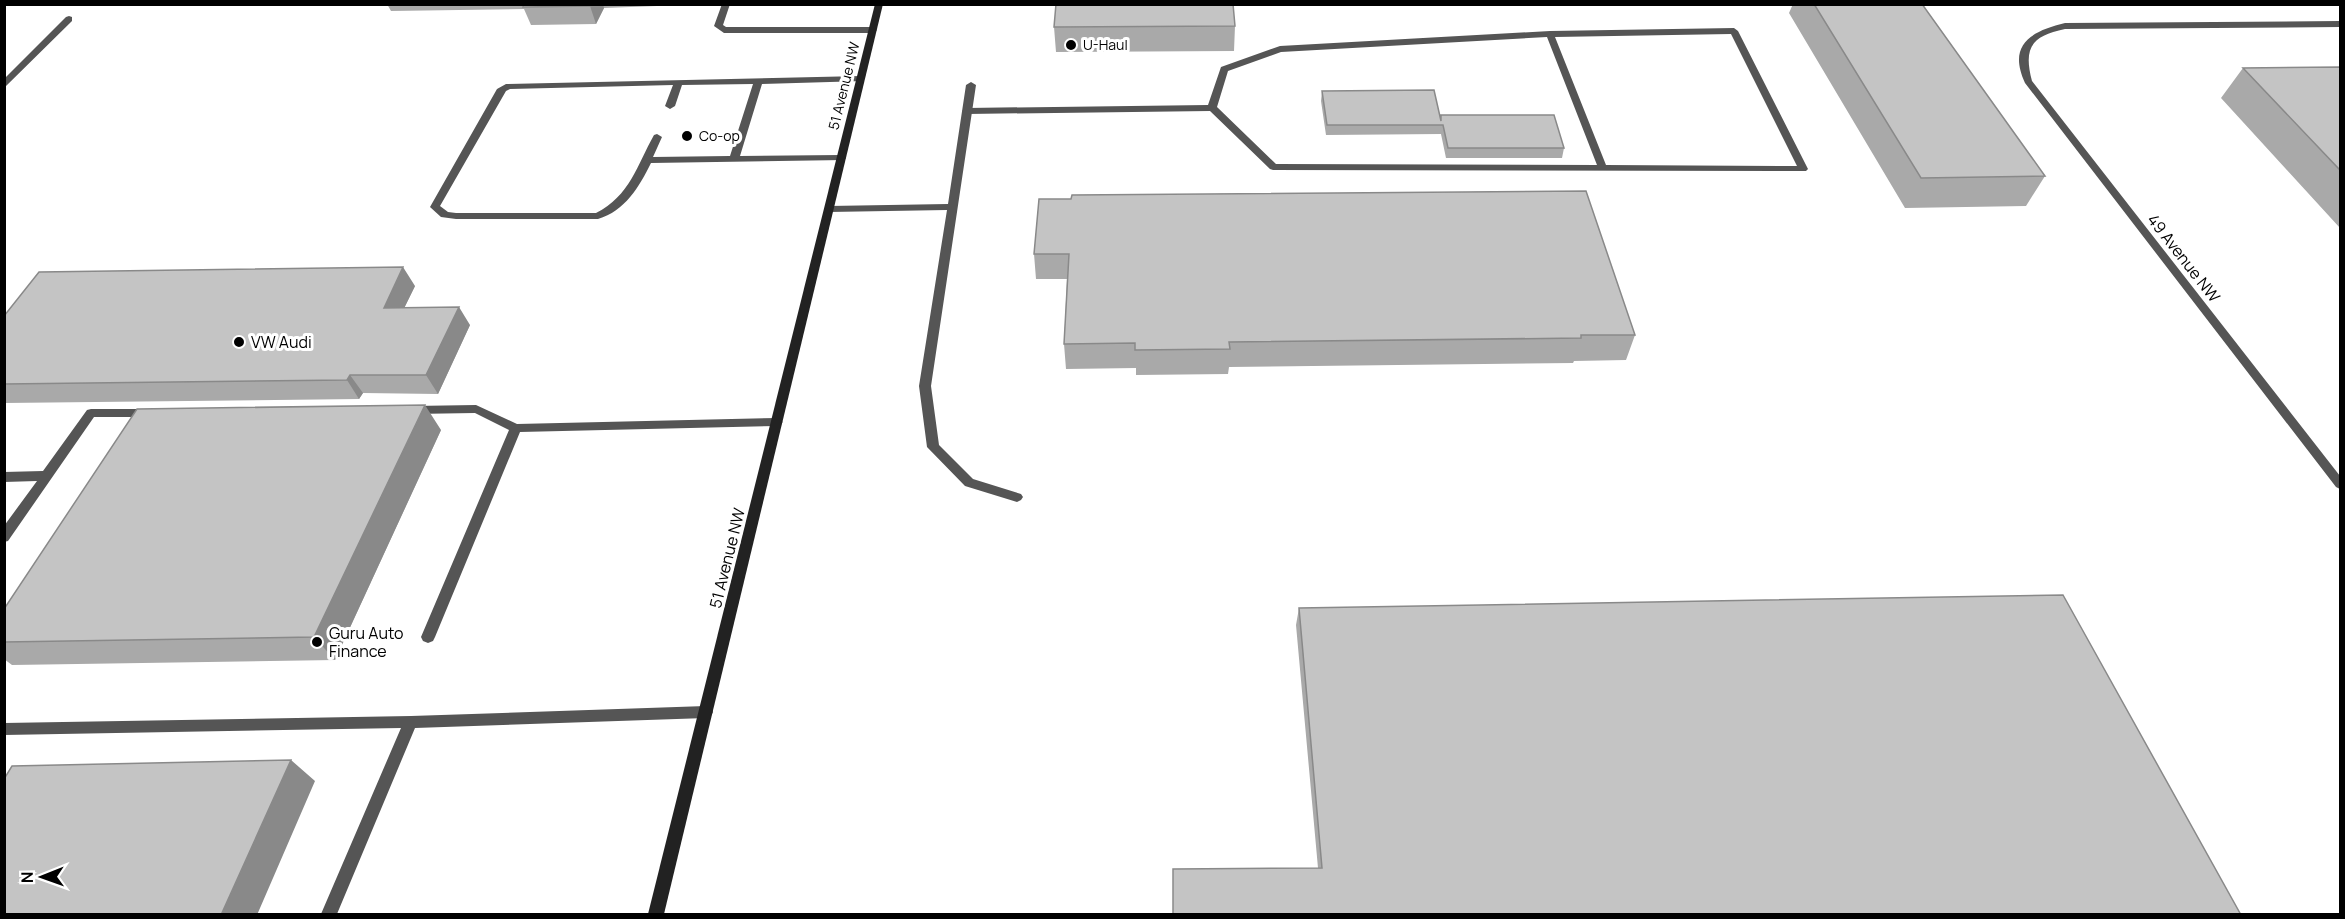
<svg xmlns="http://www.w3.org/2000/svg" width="2345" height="919" font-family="Manrope,sans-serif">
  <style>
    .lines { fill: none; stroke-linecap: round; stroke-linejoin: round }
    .lane { fill: #555; fill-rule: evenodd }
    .street { fill: #555; fill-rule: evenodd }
    .secondary { fill: #222; fill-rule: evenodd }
    .wall { fill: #a9a9a9 }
    .shaded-wall { fill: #898989 }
    .building { fill: #c4c4c4; stroke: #898989; stroke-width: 1.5 }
    .poi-dot { fill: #000; stroke: #fff; stroke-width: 2 }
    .labels { text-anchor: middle; stroke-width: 6; stroke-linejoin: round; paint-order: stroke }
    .far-poi-label { font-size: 14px; fill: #000; stroke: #fff; text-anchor: start }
    .far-street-label { font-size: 14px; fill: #000; stroke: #fff }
    .street-label { font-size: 16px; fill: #000; stroke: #fff }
    .poi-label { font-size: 16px; fill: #000; stroke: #fff; text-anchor: start }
  </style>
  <rect width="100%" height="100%" fill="#fff"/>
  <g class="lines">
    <!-- lane -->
    <path class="lane" d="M722,4h8l-7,21 3,2h147l4,3 -4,3h-149l-10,-7z
      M1734,28l4,3 70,138 -2,2 -533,-1 -3,-1 -60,-58 -243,3 -5,-3 5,-3 241,-3 13,-38 59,-21 270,-15zM1731,34l66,132 -191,-1 -51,-128zM1547,37l50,128 -321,-1 -59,-57 11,-36 53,-19z
      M861,76l3,1v4l-102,3 -22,72 101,-1 5,3 -2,2 -193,3c-12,24 -26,48 -53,56h-142l-15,-2 -11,-10 67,-118 9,-5zM753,84l-23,72 -77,1 9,-20 -5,-3 -3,1c-17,30 -24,61 -58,78h-140l-8,-1 -8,-6 66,-115 4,-2 163,-4 -8,21 5,3 5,-3 7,-21z
      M476,405l41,19 260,-6 6,4 -6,4 -257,6 -85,205 -2,4 -5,2 -5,-2 -2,-4 88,-207 -34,-17 -62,1 -6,-4 6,-4z
      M91,409h59l6,4 -6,4h-56l-86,124 -4,1v-16l33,-45 -33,1v-10l39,-1 44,-61z
      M706,706l5,2 2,4 -2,4 -5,2 -291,10 -78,186h-16l80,-186 -397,7v-12l407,-7z"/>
    <!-- street -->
    <path class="street" d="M69,16l3,1v4l-68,67v-9l62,-62z
      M2340,21v6l-275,2c-33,7 -42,18 -33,52l308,395v13l-4,-2 -311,-404c-18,-39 7,-52 40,-60z
      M971,82l5,3 -45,301 8,59 34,34 48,15 2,3 -2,3 -4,2 -52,-16 -38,-39 -8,-61 28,-176 -118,2 -5,-3 5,-3 119,-2 18,-119z"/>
    <!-- secondary -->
    <path class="secondary" d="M875,4h8l-219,910h-16z"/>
  </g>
  <!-- wall -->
  <path class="wall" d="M387,4h271l-1,2 -53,2 -8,16 -65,1 -7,-16 -133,2z
    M1793,4h129l123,172 -19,30 -121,2 -116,-195z
    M1235,26l-1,25 -178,1 -2,-25z
    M2340,67v161l-119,-130 22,-30z
    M1322,91l119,27 123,30 -2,10h-116l-5,-24 -115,1 -5,-34z
    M1039,199l596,136 -9,25 -52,1 -1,2 -344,4 -1,7 -92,1v-7l-70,1 -2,-25 3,-65h-31l-2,-25z
    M415,286l-11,22 66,17 -32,69 -75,-1 -4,6 -355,4v-87z
    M441,430l-106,230 -323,5 -8,-6v-50z
    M1299,608l942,307 -923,-47 -22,-243z"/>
  <!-- shaded-wall -->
  <path class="shaded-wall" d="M590,4h13l1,4 -8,16 -6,-18z
    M403,267l12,19 -20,41 -11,-19z
    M459,307l11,18 -32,69 -12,-19z
    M350,375l13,18 -4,6 -12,-19z
    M425,405l16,25 -106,230 -21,-23z
    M291,760l24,21 -58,134h-36z"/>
  <!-- building -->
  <path class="building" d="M524,4h66v2l-67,1z
    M1056,4h177l2,22 -181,1z
    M1814,4h108l123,172 -124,2z
    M2340,67v103l-97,-102z
    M1434,90l7,31v-6h113l10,33h-116l-5,-23h-116l-5,-34z
    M1586,191l49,144h-54v3l-352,4 1,7 -95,1v-7l-71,1 5,-90h-35l5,-55h32l1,-4z
    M403,267l-19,41 75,-1 -33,68h-76l-3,5 -343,4v-68l35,-44z
    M425,405l-111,232 -310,5v-33l133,-200z
    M2063,595l178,320h-1068v-46l149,-1 -23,-260z
    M291,760l-70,155h-217v-136l8,-13z"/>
  <!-- markers -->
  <g class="poi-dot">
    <circle cx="1071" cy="45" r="6"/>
    <circle cx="687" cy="136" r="6"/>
    <circle cx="239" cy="342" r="6"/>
    <circle cx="317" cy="642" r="6"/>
  </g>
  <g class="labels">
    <!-- far-poi labels -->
    <g class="far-poi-label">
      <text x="1083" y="50">U-Haul</text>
      <text x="699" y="141">Co-op</text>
    </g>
    <!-- far-street labels -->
    <g class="far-street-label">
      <text transform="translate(844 86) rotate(-76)" y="5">51 Avenue NW</text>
    </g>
    <!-- street labels -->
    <g class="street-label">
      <text transform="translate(2184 258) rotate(52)" y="6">49 Avenue NW</text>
      <text transform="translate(727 558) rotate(-76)" y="6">51 Avenue NW</text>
    </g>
    <!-- poi labels -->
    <g class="poi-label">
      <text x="251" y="348">VW Audi</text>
      <text x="329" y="639">Guru Auto<tspan x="329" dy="18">Finance</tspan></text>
    </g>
  </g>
  <!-- border -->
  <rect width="2345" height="919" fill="none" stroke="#000000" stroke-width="12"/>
  <!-- north arrow -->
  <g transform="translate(42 877) rotate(269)" stroke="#ffffff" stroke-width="4.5" paint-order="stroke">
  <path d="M0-4.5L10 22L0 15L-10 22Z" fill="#000000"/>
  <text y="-9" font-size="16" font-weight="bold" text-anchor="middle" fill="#000000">N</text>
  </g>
</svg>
